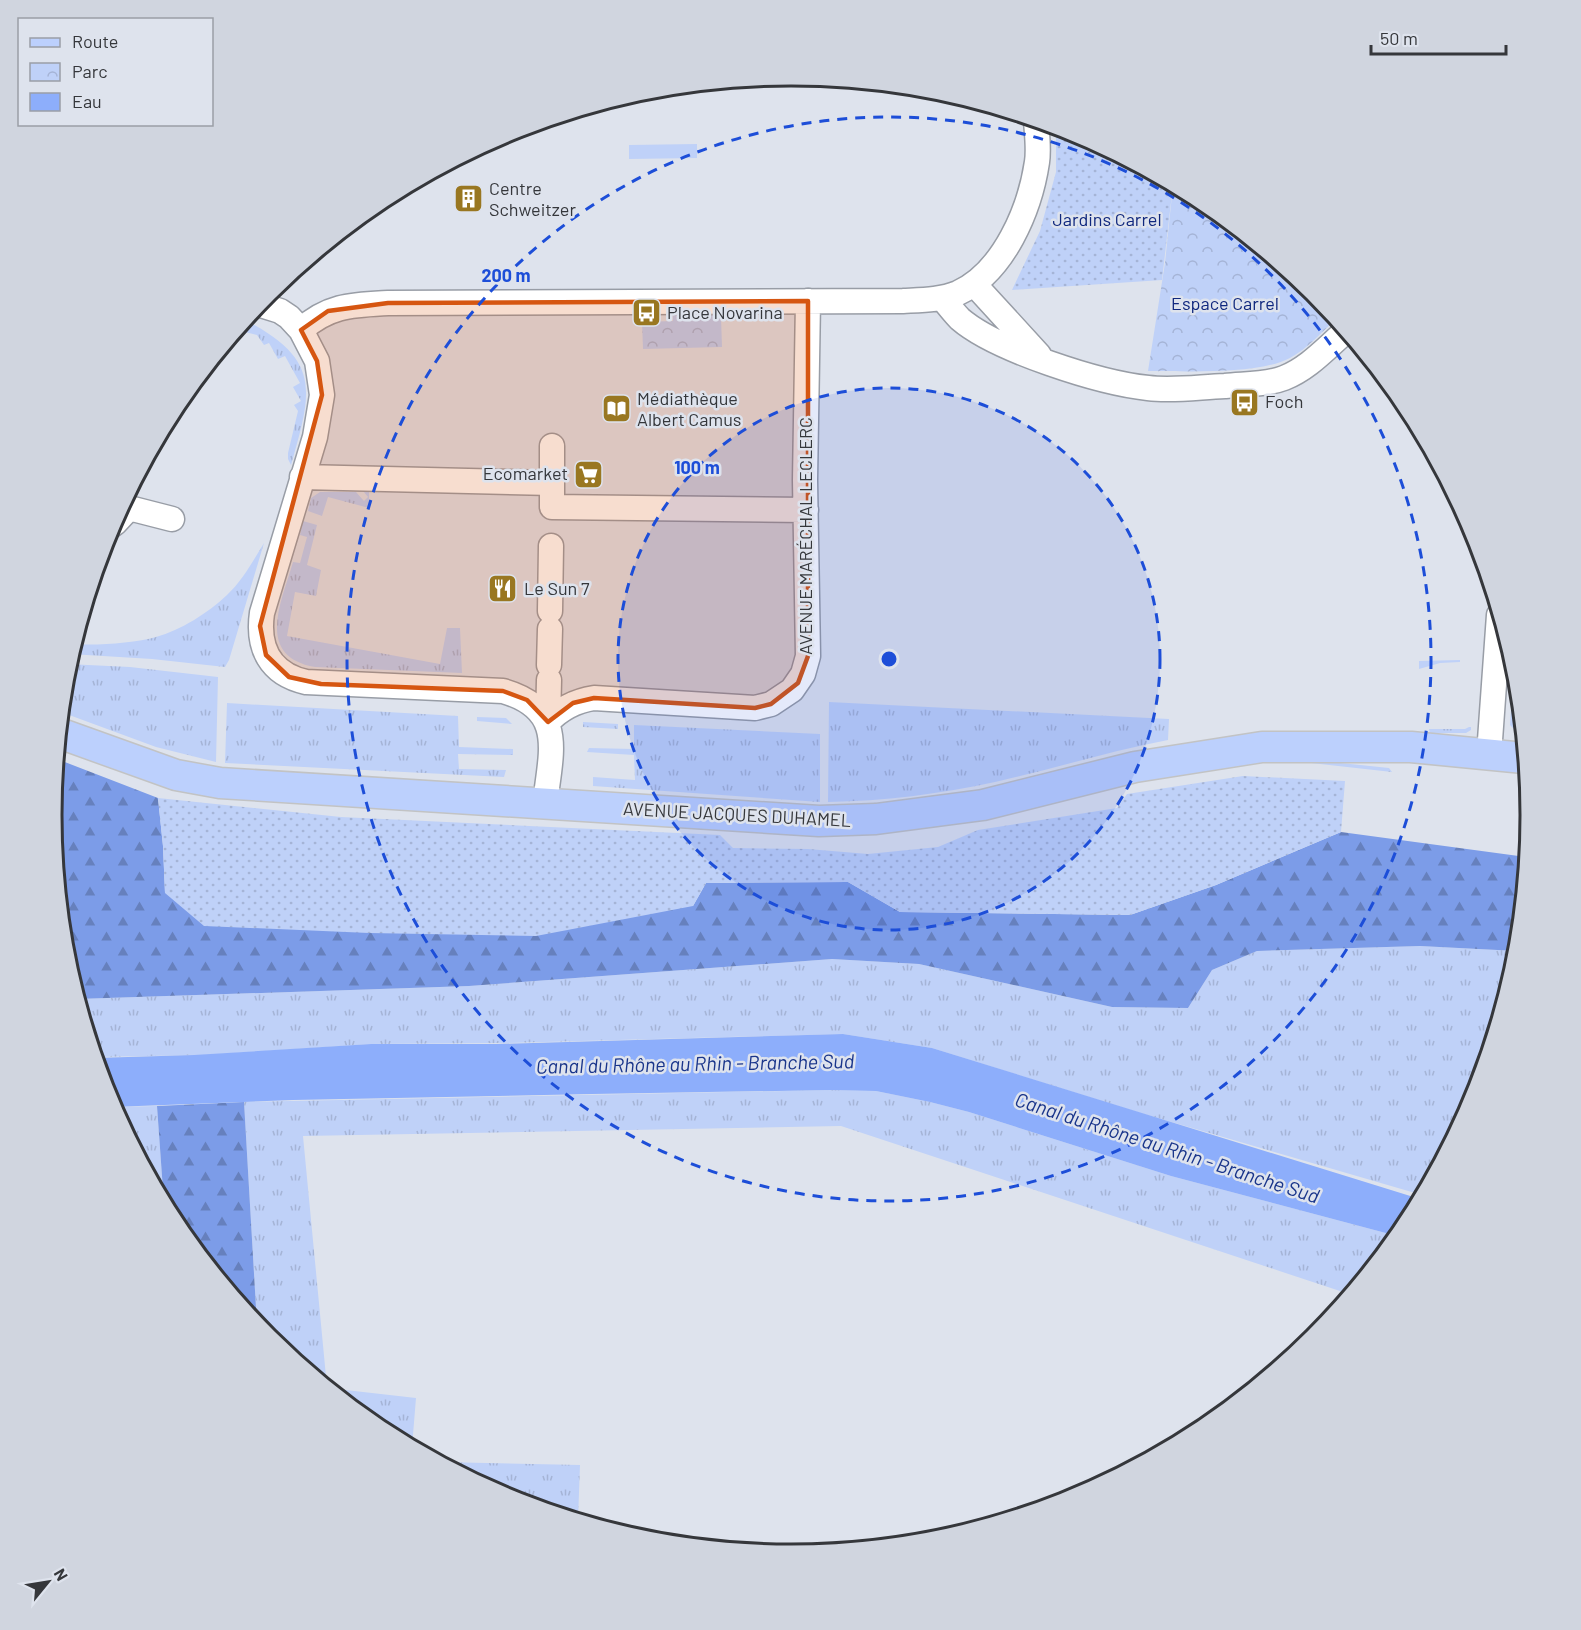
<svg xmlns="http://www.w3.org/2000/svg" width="1581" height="1630" font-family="Barlow,sans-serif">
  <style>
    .grass { fill: url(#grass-tufts) }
    .forest { fill: url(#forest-firs) }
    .park { fill: url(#park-crowns) }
    .garden { fill: url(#garden-dots) }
    .pitch { fill: #bfd1f8 }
    .water { fill: #8daefb }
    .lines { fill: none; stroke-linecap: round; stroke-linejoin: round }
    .minor-casing { stroke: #989da6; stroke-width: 27 }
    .major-casing { stroke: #c2c3c4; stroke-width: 33 }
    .minor { stroke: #fff; stroke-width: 24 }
    .major { stroke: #bcd0fd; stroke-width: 30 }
    .marked { fill: #d65611; fill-opacity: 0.2; stroke: #d65611; stroke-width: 4.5; stroke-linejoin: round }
    .ring { fill: none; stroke: #1d4ed8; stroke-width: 3; stroke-dasharray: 10 8 }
    .labels { text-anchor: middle; stroke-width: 5; stroke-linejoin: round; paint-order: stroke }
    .poi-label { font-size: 18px; fill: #35373b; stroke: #dee3ed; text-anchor: start }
    .park-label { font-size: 18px; fill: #10287e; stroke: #dee3ed }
    .street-label { font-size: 18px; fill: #35373b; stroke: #dee3ed }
    .water-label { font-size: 20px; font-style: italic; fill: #19358b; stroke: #dee3ed }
    .rim { fill: none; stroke: #35373b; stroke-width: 3 }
    .centre { fill: #1d4ed8; stroke: #dee3ed; stroke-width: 3 }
    .ring-label { font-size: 18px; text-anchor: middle; font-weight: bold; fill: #1d4ed8; stroke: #dee3ed; stroke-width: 5; stroke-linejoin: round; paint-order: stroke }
  </style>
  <defs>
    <pattern id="grass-tufts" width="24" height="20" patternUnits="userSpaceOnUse" patternTransform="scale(1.5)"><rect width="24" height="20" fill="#bfd1f8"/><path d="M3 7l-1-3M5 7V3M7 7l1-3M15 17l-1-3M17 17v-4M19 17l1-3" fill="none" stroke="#a5b4d6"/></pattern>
    <pattern id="forest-firs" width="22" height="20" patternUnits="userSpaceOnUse" patternTransform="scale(1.5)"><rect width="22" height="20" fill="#7c9ce8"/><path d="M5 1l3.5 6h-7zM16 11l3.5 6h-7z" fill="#6680bd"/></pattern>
    <pattern id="park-crowns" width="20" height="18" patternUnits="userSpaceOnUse" patternTransform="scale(1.5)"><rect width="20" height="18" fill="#bfd1f8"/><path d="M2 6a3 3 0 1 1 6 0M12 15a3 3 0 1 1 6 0" fill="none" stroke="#a5b4d6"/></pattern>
    <pattern id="garden-dots" width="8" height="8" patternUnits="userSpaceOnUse" patternTransform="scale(1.5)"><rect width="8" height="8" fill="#bfd1f8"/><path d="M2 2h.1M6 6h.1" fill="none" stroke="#a5b4d6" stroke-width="1.8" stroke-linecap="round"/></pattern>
  </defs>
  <rect width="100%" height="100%" fill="#dee3ed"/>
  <!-- grass -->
  <path class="grass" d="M245,320c77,40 67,71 46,145l-3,-6v-6l10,-42 -4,-6 7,-4 -8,-14 7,-4 -15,-27 -7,3 -9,-16 -5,2 -7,-10 -20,-5z
    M363,491h6v17l-41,-11 -6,19 -14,-5 3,-13 9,-6h36l8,9 4,-4z
    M303,521l14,4 -10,40 14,5 -5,26 -21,-4 -8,44 153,28 7,-36h13l2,45 -147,-6c-61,-11 -33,-66 -22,-105l7,1 7,-26 -7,-2z
    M264,543l-35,117 -4,7 -73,-8 -82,-5 3,-10c22,2 62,-1 83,-7 25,-7 52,-24 71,-42 15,-14 26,-34 37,-52z
    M1460,660v2l-20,1 -21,6v-8z
    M67,664l63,3 88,10 -2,85 -60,-15 -95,-35z
    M1514,664l4,33h-2l-1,20 5,1 2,14h-5l-7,-7z
    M829,702l340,17 -1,21c-58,11 -115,29 -173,42 -54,12 -112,19 -167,20z
    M227,703l231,13 1,31 54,2v6l-55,-1 1,15 47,1 -2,7 -279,-14z
    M477,717l29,1 6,6 -35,-3z
    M583,722l35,2v5l-35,-2z
    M634,725l186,9v68l-227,-16v-9l42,3 -1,-25 -47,-3 2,-4 45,1z
    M1469,727h2v3l-5,3h-36l-1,-4h36z
    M1293,758l96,10 3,4 -99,-11 -47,2z
    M1420,946l97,5 -1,9 -42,138 -52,97 -278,-81 -212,-66 -89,-14 -335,9 -137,1 -167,11 -109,2 -18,-58 392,-13 363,-27 87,5 193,43 76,1 24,-38 45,-19z
    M831,1090l45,1 54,11 39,10 202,64 226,60 -48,58 -508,-168 -538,10 24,251 -60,-49 -10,-13 -13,-223z
    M157,1106l7,98 -52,-97z
    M328,1388l88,10 -4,49 -33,-17z
    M440,1462l140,3 -2,55 -71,-22z"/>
  <!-- forest -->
  <path class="forest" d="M57,759l101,39 5,48 2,47 528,13 13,-23 142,-1 52,30 230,3 86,-30 125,-53 185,25 -9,94 -97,-5 -163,5 -45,19 -24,38 -76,-1 -193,-43 -87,-5 -363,27 -392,13 -12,-40 -14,-144z
    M244,1102l13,223 -82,-99 -11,-22 -7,-98z"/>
  <!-- park -->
  <path class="park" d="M1173,185l29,15 112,92 22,27c-15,14 -28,29 -46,39 -32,17 -104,13 -142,13l17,-108z
    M672,312h27l22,4 1,31 -79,2 -1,-27 31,-1z"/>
  <!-- garden -->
  <path class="garden" d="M1056,126l18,6 99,53 -11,95 -150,10 28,-59 16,-59z
    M1243,776l102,5 -4,51 -125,53 -86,30 -230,-3 -52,-30 -142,1 -13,23 -157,30 -167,-3 -165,-7 -39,-33 -2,-47 -5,-48 183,19 379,18 13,13 75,1 60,5 70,-7 40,-17 139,-22 10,-14z"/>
  <!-- pitch -->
  <path class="pitch" d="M697,144v14l-68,1v-14z"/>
  <!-- water -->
  <path class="water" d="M843,1034l89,14 488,151 -15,27 -8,10 -226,-60 -202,-64 -39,-10 -54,-11 -45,-1 -239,4 -299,6 -181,7 -5,-9 -12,-40 99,-3 177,-11h125z"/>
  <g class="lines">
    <defs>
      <path id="minor" d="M974,284l65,71
        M942,298c6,7 12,15 18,21 36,31 140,64 188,69 25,3 51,-1 77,-2 19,-2 41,-1 59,-8 25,-10 42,-30 62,-47
        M258,304l22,7 9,6 12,13 16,31 5,34 -7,42 -53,176c-5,35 8,61 44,69l197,9c63,18 48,60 42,112
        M301,330c28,-25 51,-25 87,-27l515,-2c18,-1 38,-1 55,-8 46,-21 72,-84 79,-131 2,-13 0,-28 -1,-41
        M302,477l250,6v24l254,3
        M552,483v-37
        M122,504l7,4 43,11
        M111,526l4,-3 14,-15
        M550,611l1,-65
        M549,665l1,-36
        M548,722c13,-14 27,-21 46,-24l161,10 16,-4 21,-14 11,-16 5,-18 -3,-176 3,-179
        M548,722l1,-42
        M1489,754l10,-139"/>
      <path id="major" d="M59,733l117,42 44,8 599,38 57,-2 107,-14 152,-38 127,-20h149l113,11"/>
    </defs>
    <!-- minor casing -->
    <use href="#minor" class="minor-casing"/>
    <!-- major casing -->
    <use href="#major" class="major-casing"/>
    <!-- minor -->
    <use href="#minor" class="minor"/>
    <!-- major -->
    <use href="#major" class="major"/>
  </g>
  <!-- marked area -->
  <path class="marked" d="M808,301v355l-10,27 -27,21 -16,4 -161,-10 -21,5 -25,19 -21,-22 -24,-9 -182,-7 -32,-7 -23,-22 -6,-29 62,-231 -5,-34 -16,-31 27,-19 60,-8z"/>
  <!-- distance rings -->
  <circle cx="889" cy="659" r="271" fill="#1d4ed8" fill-opacity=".12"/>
  <g class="ring">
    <circle cx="889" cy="659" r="271"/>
    <circle cx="889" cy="659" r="542"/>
  </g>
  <!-- icons -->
  <defs>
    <symbol id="building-square" viewBox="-11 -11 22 22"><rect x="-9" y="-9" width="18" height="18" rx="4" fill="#997721" stroke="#dee3ed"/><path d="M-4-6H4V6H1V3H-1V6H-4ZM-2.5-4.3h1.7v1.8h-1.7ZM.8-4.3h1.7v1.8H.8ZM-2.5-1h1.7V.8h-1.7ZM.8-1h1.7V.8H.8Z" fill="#fff"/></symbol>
    <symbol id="bus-square" viewBox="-11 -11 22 22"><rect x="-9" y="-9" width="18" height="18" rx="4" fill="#997721" stroke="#dee3ed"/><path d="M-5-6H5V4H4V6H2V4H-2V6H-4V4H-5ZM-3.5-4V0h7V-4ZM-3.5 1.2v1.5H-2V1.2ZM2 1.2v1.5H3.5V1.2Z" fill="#fff"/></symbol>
    <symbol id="library-square" viewBox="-11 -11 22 22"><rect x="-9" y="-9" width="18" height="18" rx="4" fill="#997721" stroke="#dee3ed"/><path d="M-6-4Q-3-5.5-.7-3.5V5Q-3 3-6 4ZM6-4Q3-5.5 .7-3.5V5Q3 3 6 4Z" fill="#fff"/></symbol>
    <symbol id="supermarket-square" viewBox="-11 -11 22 22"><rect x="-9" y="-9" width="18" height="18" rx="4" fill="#997721" stroke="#dee3ed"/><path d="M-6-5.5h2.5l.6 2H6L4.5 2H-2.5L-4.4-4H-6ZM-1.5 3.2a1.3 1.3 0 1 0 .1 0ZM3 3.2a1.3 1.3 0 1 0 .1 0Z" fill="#fff"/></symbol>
    <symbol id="restaurant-square" viewBox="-11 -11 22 22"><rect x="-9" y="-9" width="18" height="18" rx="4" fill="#997721" stroke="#dee3ed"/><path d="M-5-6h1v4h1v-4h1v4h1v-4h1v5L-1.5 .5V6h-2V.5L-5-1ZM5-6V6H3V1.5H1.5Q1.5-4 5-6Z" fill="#fff"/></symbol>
  </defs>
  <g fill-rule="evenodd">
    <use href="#building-square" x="452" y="182" width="33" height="33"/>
    <use href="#bus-square" x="630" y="296" width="33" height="33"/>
    <use href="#bus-square" x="1228" y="386" width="33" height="33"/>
    <use href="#library-square" x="600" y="392" width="33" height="33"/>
    <use href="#supermarket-square" x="572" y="458" width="33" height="33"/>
    <use href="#restaurant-square" x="486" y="572" width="33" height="33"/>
  </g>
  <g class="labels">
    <!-- poi labels -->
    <g class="poi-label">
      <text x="489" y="195">Centre<tspan x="489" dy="21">Schweitzer</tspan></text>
      <text x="667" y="319">Place Novarina</text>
      <text x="637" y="405">Médiathèque<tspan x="637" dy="21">Albert Camus</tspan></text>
      <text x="1265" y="408">Foch</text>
      <text x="568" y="480" text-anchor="end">Ecomarket</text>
      <text x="524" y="595">Le Sun 7</text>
    </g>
    <!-- park labels -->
    <g class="park-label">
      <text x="1107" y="226">Jardins Carrel</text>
      <text x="1225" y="310">Espace Carrel</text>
    </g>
    <!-- street labels -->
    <g class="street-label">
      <text transform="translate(806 536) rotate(-90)" y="6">AVENUE MARÉCHAL LECLERC</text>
      <text transform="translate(737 815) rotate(3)" y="6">AVENUE JACQUES DUHAMEL</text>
    </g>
    <!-- water labels -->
    <g class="water-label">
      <text transform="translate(695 1064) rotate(-1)" y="7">Canal du Rhône au Rhin - Branche Sud</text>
      <text transform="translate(1167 1148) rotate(18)" y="7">Canal du Rhône au Rhin - Branche Sud</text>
    </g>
  </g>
  <!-- crop -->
  <path d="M0 0H1581V1630H0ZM62 815a729 729 0 1 1 1458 0a729 729 0 1 1-1458 0Z" fill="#d0d5df" fill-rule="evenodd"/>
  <path class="rim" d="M62 815a729 729 0 1 1 1458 0a729 729 0 1 1-1458 0Z"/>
  <circle cx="889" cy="659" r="9" class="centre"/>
  <g class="ring-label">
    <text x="506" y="282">200 m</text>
    <text x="697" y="474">100 m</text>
  </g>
  <!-- legend -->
  <rect x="18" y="18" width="195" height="108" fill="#dee3ed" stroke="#9a9ea6" stroke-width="1.5"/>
  <rect x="30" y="38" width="30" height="9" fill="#bcd0fd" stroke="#9a9ea6" stroke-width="1.5"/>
  <text x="72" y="48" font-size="18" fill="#35373b">Route</text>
  <rect x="30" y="63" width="30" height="18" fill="url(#park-crowns)" stroke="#9a9ea6" stroke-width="1.5"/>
  <text x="72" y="78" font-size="18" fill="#35373b">Parc</text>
  <rect x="30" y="93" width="30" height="18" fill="#8daefb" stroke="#9a9ea6" stroke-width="1.5"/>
  <text x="72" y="108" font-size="18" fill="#35373b">Eau</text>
  <!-- north arrow -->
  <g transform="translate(48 1582) rotate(60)" stroke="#dee3ed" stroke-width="4.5" paint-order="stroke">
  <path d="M0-4.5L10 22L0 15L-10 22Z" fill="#35373b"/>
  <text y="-9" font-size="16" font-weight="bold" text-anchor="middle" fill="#35373b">N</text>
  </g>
  <!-- scale -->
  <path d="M1371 45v9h135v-9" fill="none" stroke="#35373b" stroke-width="3"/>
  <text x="1380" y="45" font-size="18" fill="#35373b" stroke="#dee3ed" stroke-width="4.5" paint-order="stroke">50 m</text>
</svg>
